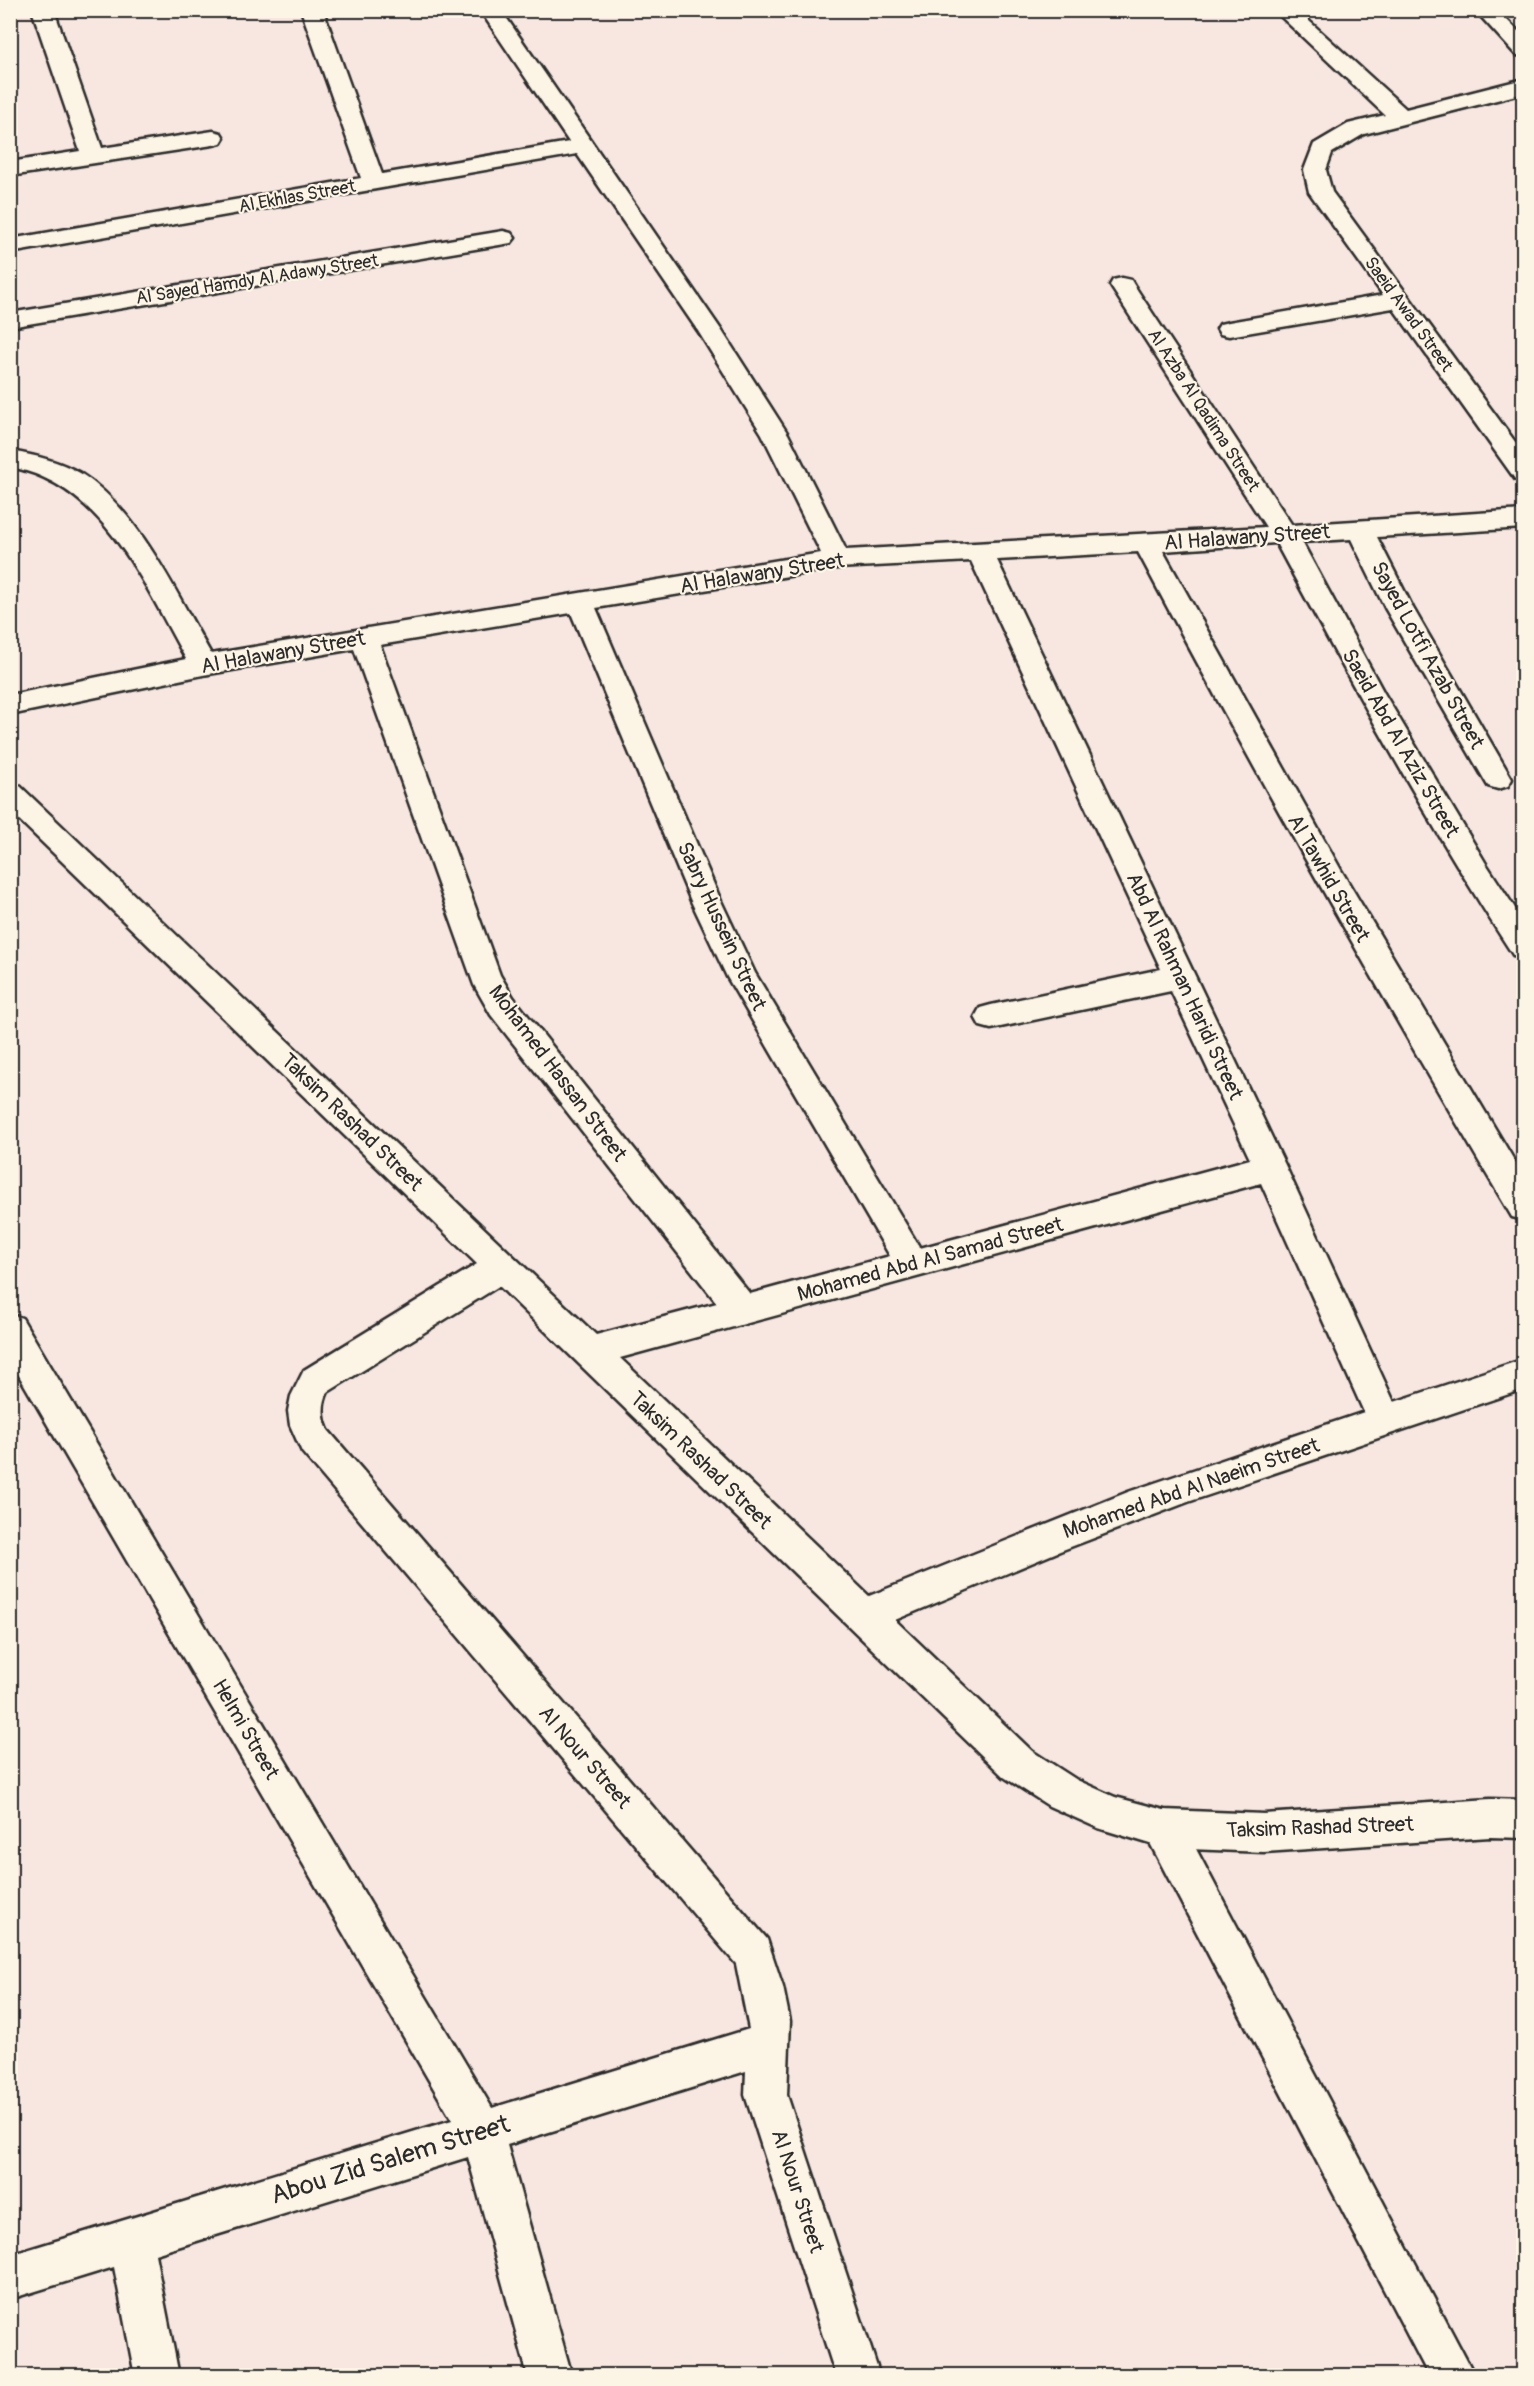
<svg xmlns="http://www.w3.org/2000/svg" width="1534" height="2386" font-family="Pangolin,sans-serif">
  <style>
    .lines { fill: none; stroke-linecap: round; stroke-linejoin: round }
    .service-casing { stroke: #2b2b2b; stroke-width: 5 }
    .minor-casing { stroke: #2b2b2b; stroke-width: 5 }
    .service { fill: #fcf5e5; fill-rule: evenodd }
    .minor { fill: #fcf5e5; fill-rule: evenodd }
    .labels { text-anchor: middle; stroke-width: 4.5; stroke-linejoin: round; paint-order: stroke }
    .far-street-label { font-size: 18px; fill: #2b2b2b; stroke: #fcf5e5 }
    .street-label { font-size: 21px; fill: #2b2b2b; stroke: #fcf5e5 }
    .near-street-label { font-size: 26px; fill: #2b2b2b; stroke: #fcf5e5 }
  </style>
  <rect width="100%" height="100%" fill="#f7e7e0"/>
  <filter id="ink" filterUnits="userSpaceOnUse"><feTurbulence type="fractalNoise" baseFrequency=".0167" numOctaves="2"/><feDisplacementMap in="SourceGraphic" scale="12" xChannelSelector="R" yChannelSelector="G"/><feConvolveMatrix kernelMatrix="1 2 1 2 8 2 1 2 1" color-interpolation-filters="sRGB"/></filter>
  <g filter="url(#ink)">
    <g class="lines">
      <defs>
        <path id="service" d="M1164,1810l14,5 297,561h-46l-279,-533 -6,-14 6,-14z"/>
        <path id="minor" d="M32,10h22l48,138 111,-17 8,2 3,5 -3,5 -8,2 -203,31v-14l70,-11z
          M301,10h22l59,164 187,-32 -89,-132h21l221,321 66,103 58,116 420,-23 -156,-242 3,-5 9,-2 9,2 3,5 158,240 232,-15v18l-147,9 36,71 99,171 -4,7 -10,3 -10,-3 -103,-178 -34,-69 -49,3 82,151 101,169 39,60v36l-11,-3c-86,-133 -162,-272 -237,-412l-113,8 178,319 183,307v43l-12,-3c-130,-219 -255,-440 -374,-665l-141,8 289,607 108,235 130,-43v30l-336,113 -128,49 -165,69 137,131 45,29 38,17 49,13 100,4 226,-15 34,1v38l-34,-1 -226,15 -100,-4 -66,-20 -49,-22 -45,-29 -505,-491 -171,106c-6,12 -6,25 0,38l439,509 16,48 7,34 -3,74 93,281h-44l-91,-281 1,-24 -239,74 65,231h-44l-60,-219 -313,97 24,122h-44l-21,-109 -104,32v-44l442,-135 -442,-760v-46l12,4 470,790 257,-79 -13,-65 -434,-512 -12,-27 -2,-14 3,-15 13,-26 173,-106 -467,-453v-28l10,3 576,549 121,-32 -226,-288 -17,-30 -120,-336 -151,26 -193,40v-20l176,-36c-42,-74 -82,-175 -176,-192v-16c24,4 49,10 70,22 59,37 97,122 131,181l610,-101 -59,-119 -64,-103 -121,-177 -567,99v-14l351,-61zM971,561l190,408 -170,36 -11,3 -5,9 5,9 11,3 180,-38 79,168 -330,89 -165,-275 -34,-72 -125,-293 241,-40zM571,613l120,288 36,76 163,279 -140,38 -237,-297 -13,-22 -120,-330zM1261,1183l103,229 -236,80 -259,104 -249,-238z
          M1274,10h23l109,99 118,-30v14l-160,41 -32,19 -6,17 6,22 192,262v27l-9,-2 -122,-171 -164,28 -9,-2 -3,-5 3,-5 9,-2 154,-27 -74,-103 -5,-22 10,-26 34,-20 37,-9z
          M1475,10h22l27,27v19l-8,-1z
          M503,231l8,2 4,5 -4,5 -501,84v-14z"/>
      </defs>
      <!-- service casing -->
      <use href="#service" class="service-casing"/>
      <!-- minor casing -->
      <use href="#minor" class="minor-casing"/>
      <!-- service -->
      <use href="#service" class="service"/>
      <!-- minor -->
      <use href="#minor" class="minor"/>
    </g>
  </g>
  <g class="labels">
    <!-- far-street labels -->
    <g class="far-street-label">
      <text transform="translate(297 196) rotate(-10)" y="6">Al Ekhlas Street</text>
      <text transform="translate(257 279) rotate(-9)" y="6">Al Sayed Hamdy Al Adawy Street</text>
      <text transform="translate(1409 314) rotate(54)" y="6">Saeid Awad Street</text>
      <text transform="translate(1204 410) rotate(57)" y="6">Al Azba Al Qadima Street</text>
    </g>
    <!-- street labels -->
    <g class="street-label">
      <text transform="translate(1247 537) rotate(-4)" y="7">Al Halawany Street</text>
      <text transform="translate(762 573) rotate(-9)" y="7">Al Halawany Street</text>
      <text transform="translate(283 652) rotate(-10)" y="7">Al Halawany Street</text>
      <text transform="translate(1428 655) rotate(61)" y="7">Sayed Lotfi Azab Street</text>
      <text transform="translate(1401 743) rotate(60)" y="7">Saeid Abd Al Aziz Street</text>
      <text transform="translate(1329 878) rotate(60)" y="7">Al Tawhid Street</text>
      <text transform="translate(722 926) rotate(65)" y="7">Sabry Hussein Street</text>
      <text transform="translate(1185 986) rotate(65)" y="7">Abd Al Rahman Haridi Street</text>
      <text transform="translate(558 1073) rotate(53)" y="7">Mohamed Hassan Street</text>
      <text transform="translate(352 1122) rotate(44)" y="7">Taksim Rashad Street</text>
      <text transform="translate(930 1259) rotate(-15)" y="7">Mohamed Abd Al Samad Street</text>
      <text transform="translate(701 1460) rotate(44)" y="7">Taksim Rashad Street</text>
      <text transform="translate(1191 1488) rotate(-19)" y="7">Mohamed Abd Al Naeim Street</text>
      <text transform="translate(246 1729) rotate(60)" y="7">Helmi Street</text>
      <text transform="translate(585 1757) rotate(49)" y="7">Al Nour Street</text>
      <text transform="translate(1320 1827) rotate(-2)" y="7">Taksim Rashad Street</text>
      <text transform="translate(798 2191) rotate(72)" y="7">Al Nour Street</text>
    </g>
    <!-- near-street labels -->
    <g class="near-street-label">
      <text transform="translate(390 2159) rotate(-17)" y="9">Abou Zid Salem Street</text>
    </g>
  </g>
  <!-- margin -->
  <rect width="1534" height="2386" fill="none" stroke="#fcf5e5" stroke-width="36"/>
  <rect x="18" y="18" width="1498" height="2350" fill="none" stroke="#2b2b2b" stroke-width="2" filter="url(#ink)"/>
</svg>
